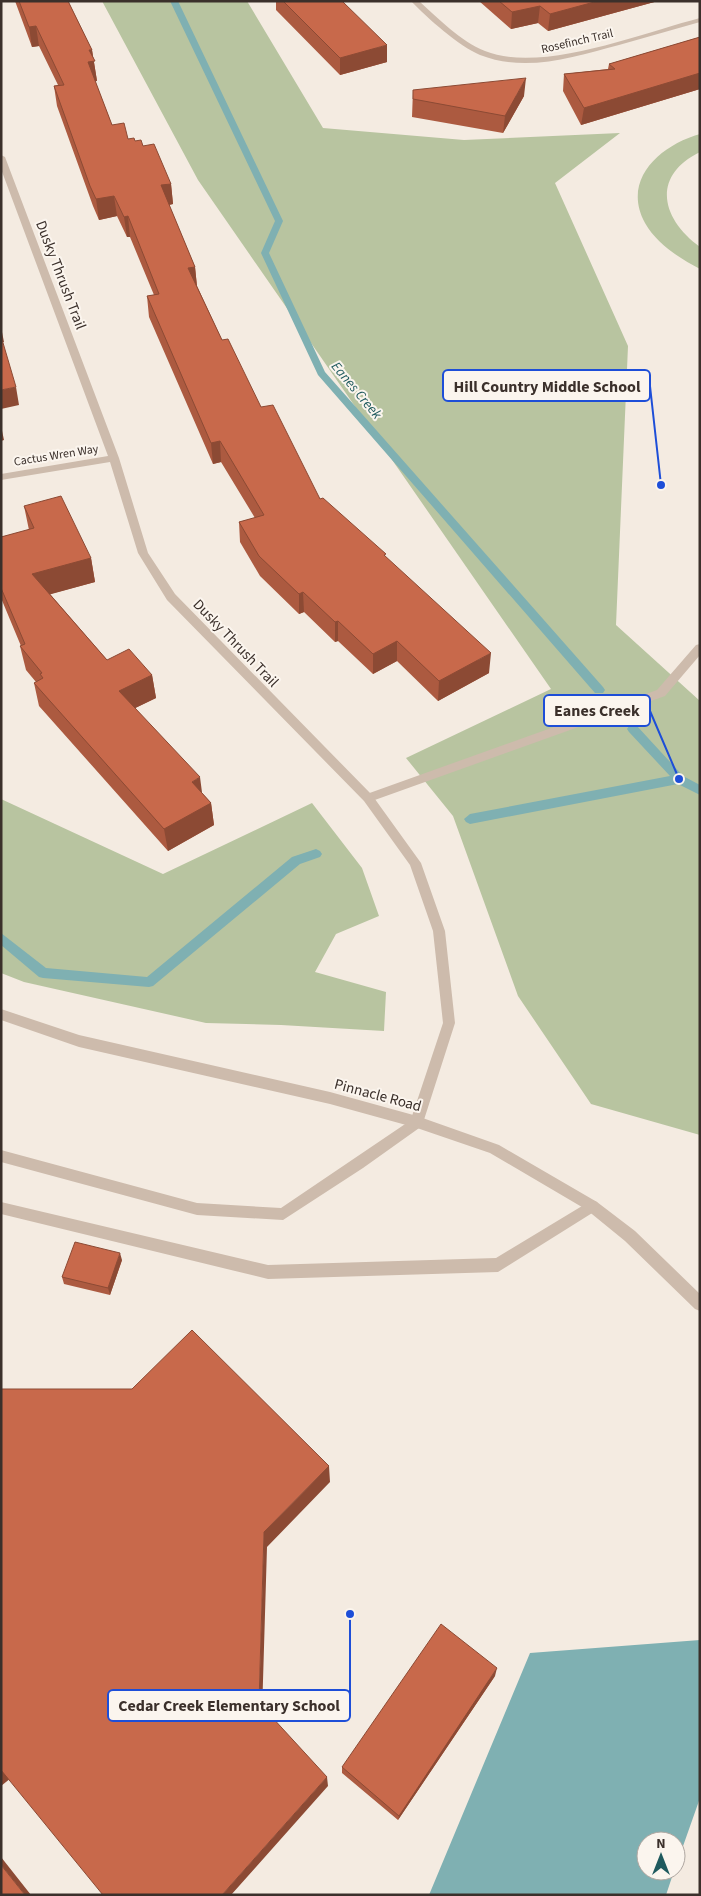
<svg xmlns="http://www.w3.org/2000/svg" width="701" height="1896" font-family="'Source Sans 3',sans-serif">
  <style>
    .green { fill: #b8c4a0 }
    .water { fill: #7fb0b2 }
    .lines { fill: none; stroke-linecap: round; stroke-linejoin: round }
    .stream { fill: #7fb0b2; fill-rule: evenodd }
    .service { fill: #cdbbac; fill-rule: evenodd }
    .minor { fill: #cdbbac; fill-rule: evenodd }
    .tertiary { fill: #cdbbac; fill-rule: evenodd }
    .wall { fill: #ac5a40 }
    .shaded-wall { fill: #8c4a34 }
    .building { fill: #c8694b; stroke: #8c4a34 }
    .labels { text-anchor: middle; stroke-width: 4; stroke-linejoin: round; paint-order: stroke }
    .far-street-label { font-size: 12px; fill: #3b302b; stroke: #fbf5ee }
    .far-water-label { font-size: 14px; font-style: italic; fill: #1f5a5e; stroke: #fbf5ee }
    .street-label { font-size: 15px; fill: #3b302b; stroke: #fbf5ee }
    .leader { fill: none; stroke: #1d4ed8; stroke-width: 2 }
    .callout-dot { fill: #1d4ed8; stroke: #fbf5ee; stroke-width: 2 }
    .callout { fill: #fbf5ee; stroke: #1d4ed8; stroke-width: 2 }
    .callout-label { font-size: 16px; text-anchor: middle; font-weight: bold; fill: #3b302b }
  </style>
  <rect width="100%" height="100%" fill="#f4ebe1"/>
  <!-- green -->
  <path class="green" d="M102,1h145l76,127 141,12 156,-7 -65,50 73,163 -12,279 84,76v434l-109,-31 -73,-108 -65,-180 -47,-58 145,-69 -353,-509z
    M700,134v18c-49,24 -39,67 0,95v22c-21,-11 -43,-25 -55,-46 -24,-44 16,-78 55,-89z
    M1,799l162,75 149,-71 50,65 17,48 -43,18 -21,38 71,20 -2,39 -103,-6 -75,-2 -182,-41 -23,-9z"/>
  <!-- water -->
  <path class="water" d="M700,1640v158l-24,68v-25h-30v30h28l-8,24h-237l101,-242z"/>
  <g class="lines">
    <!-- stream -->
    <path class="stream" d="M170,1h8l105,220 -14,32 56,119 278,315 2,3 -2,3h-8l-277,-318 -57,-122 14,-32z
      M633,725l4,1 46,50 17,9v10l-22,-11 -208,40 -4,-2 -2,-3 6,-5 200,-38 -41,-44 -2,-3 2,-3z
      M316,849l4,2 2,3 -2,3 -20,7 -147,122 -4,1 -106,-9 -4,-1 -38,-32v-12l45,35 101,9 145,-120z"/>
    <!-- service -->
    <path class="service" d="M700,644v11l-35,41 -293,105 -4,1 -6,-4 2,-3 293,-105 39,-45z
      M417,1116l5,2 2,4 -2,4 -59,42 -80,52 -86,-5 -196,-53v-12l196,53 84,5z
      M592,1200l5,2 2,4 -2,4 -99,62 -230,7 -267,-65v-12l267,63 228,-7z"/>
    <!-- minor -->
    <path class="minor" d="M411,1h8c20,18 41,40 66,50 56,23 157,-18 215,-33v4c-27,8 -54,15 -81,23 -45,12 -93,28 -139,10 -21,-9 -53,-37 -69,-54z
      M1,155l4,2 114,301 29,95 27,41 197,201 49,68 24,68 10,92 -33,103 -5,2 -5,-2 -2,-4 33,-99 -10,-92 -23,-66 -46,-64 -197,-201 -29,-47 -28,-91 -109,18v-6l107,-18 -107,-287z"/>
    <!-- tertiary -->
    <path class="tertiary" d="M1,1009l78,26 251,57 87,24 82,29 98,57 38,29 65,63v17l-5,-2 -70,-68 -38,-31 -97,-57 -73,-25 -87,-24 -251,-57 -78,-27z"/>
  </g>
  <!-- wall -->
  <path class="wall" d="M15,1h53l24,49 5,31h-2l17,44 16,14 7,2 8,5 28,38 2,20 -4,1 26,62 2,19 25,54 39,67 59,92 66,58 103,116 -51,28 -41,-40 -24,13 -35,-33 -3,1 -31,-30 -5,2 -39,-38 -20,-34 -1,-20 16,-4 -34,-56 -8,2 -64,-147 -2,-21 7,-1 -24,-58h-3l-10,-21 -18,4 -6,-14 -36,-100 -3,-20 4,-1 -19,-39 -7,1z
    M276,1h66l45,61 -47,13 -64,-65z
    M479,1h179l-110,30 -10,-8 -27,6z
    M700,37v52l-119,36 -18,-34 1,-17 44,-5 1,-5z
    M413,90l111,6 -21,37 -91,-16z
    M24,506l67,52 4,24 -45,12 57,66 45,15 4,23 -21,10 67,85 9,10 3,22 -46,26 -129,-145 -5,-23 2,-1 -10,-12 -6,-24h1l-20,-48v-61l28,-7z
    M122,1260l-12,35 -46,-11 -2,-7z
    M495,1676l-97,144 -56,-47v-6z"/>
  <!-- shaded-wall -->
  <path class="shaded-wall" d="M598,1h60l-110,30 2,-17z
    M540,6l-2,17 -27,6 1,-17z
    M36,26l3,20 -7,1 -3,-20z
    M387,45v17l-47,13v-17z
    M89,50h3l5,31 -7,1 -2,-20z
    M700,73v16l-119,36 3,-17z
    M526,78l-2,18 -21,37 2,-17z
    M171,184l2,20 -10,2 -2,-21z
    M114,196l3,20 -18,4 -3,-21z
    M128,216l2,21h-3l-3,-20z
    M195,267l2,20 -9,-19z
    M1,327l3,15h-2l-1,-2z
    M16,387l3,18 -18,4v-19z
    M1,426l3,14 -3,1z
    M220,441l1,21 -8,2 -2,-21z
    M91,558l4,24 -58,16 -5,-24z
    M303,592l1,20 -5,2v-20z
    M338,621v20l-3,1v-20z
    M397,641v20l-24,13v-20z
    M491,653l-2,20 -51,28 1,-20z
    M152,675l4,23 -33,16 -4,-23z
    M200,777l3,23 -11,-18z
    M211,803l3,22 -46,26 -4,-22z
    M120,1253l2,7 -12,35 -2,-7z
    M329,1466l1,16 -63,65 -5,167 -3,-11 5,-171z
    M497,1668l-2,8 -97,144 1,-4z
    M1,1770l10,8 -10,8z
    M327,1777l1,9 -97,109h-9z
    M1,1857l30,38h-6l-24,-30z"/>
  <!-- building -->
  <path class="building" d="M19,1h49l24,49h-3l6,11 -7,1 24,63 12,-2 4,16 6,-1 1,3 6,-1 2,6 11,-2 17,40 -10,1 34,82 -7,1 34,72 6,-1 33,68 12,-2 47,94 3,-1 63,56 -2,1 107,98 -52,28 -42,-40 -24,13 -35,-33 -3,1 -32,-30 -4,2 -40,-38 -20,-34 25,-7 -44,-74 -9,2 -64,-147 12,-2 -31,-78 -4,1 -10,-21 -18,3 -6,-13 -36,-100 10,-1 -28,-59 -7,1z
    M283,1h59l45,44 -47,13z
    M499,1h99l-48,13 -10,-8 -28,6z
    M700,37v36l-116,35 -20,-34 51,-5 -6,-5z
    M526,78l-21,38 -92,-17v-9z
    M1,336l15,51 -15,3z
    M61,496l30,62 -59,16 75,86 22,-11 23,26 -33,16 81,86 -8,5 19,21 -47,26 -130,-146 9,-5 -3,-4 2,-1 -22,-27 5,-2 -24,-56v-51l33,-9 -10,-22z
    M75,1242l45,11 -12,35 -46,-11z
    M192,1330l137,136 -65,66 -5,171 68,74 -105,118h-119l-102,-125v-381h131z
    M441,1624l56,44 -98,148 -57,-49z
    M1,1865l24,30h-24z"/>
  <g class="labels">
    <!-- far-street labels -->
    <g class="far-street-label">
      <text transform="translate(577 41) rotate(-13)" y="4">Rosefinch Trail</text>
      <text transform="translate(56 455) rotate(-9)" y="4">Cactus Wren Way</text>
    </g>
    <!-- far-water labels -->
    <g class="far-water-label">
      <text transform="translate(357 390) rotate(50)" y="5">Eanes Creek</text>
    </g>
    <!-- street labels -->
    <g class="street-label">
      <text transform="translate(61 275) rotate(69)" y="5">Dusky Thrush Trail</text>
      <text transform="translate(236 643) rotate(46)" y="5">Dusky Thrush Trail</text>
      <text transform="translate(378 1095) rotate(15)" y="5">Pinnacle Road</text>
    </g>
  </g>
  <!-- callouts -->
  <path class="leader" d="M661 485L650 386M679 779L650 711M350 1614L350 1705"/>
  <g class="callout-dot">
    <circle cx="661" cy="485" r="5"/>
    <circle cx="679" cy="779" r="5"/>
    <circle cx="350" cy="1614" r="5"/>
  </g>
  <g class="callout">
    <rect x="443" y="370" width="207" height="31" rx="5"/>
    <rect x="544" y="695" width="106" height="31" rx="5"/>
    <rect x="108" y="1690" width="242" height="31" rx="5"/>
  </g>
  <g class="callout-label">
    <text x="547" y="392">Hill Country Middle School</text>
    <text x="597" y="716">Eanes Creek</text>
    <text x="229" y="1711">Cedar Creek Elementary School</text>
  </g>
  <!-- border -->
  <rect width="701" height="1896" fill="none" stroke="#3b302b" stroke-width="5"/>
  <!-- north arrow -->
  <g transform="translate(661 1856)"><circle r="24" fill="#fbf5ee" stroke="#aea6a0"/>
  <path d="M0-4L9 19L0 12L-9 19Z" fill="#1f5a5e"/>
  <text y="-8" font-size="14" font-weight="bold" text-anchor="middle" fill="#3b302b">N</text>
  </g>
</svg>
